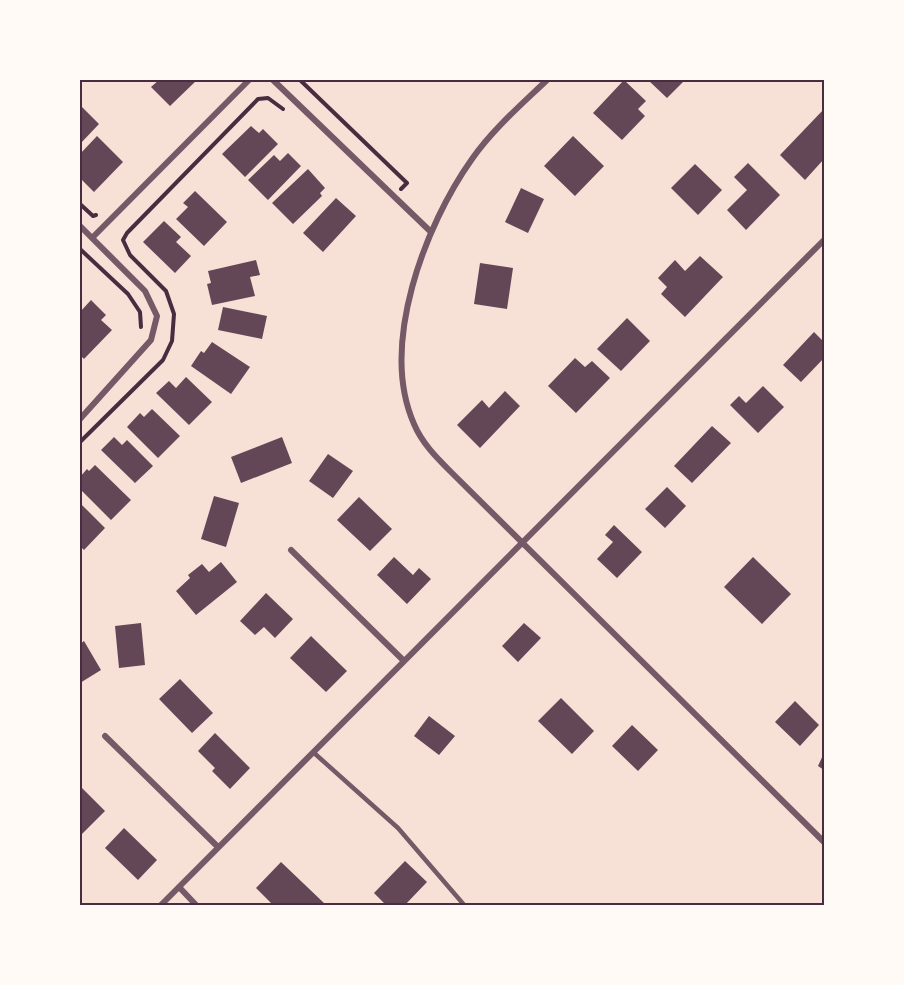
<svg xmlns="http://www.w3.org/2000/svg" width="904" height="985" font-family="'Source Sans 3',sans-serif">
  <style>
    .building { fill: #644757 }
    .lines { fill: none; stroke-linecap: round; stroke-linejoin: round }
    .path { stroke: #4a2c40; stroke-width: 4 }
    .service { stroke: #755966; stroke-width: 4.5 }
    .minor { stroke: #755966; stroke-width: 6 }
    .neatline { fill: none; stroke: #4a2c40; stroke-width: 2 }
  </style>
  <rect width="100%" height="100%" fill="#f7e1d7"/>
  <!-- building -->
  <path class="building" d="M159,80h38l-27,26 -19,-19z
    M624,80l22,21 -8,8 7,7 -23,24 -29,-27z
    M648,80h37l-18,18z
    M80,105l19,19 -19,20z
    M824,109v50l-19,21 -25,-25z
    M251,126l8,7 4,-4 15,15 -33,33 -23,-23z
    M97,136l26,26 -29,30 -12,-12 -2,3v-29z
    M573,136l31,30 -29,30 -31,-30z
    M288,153l13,13 -33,34 -20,-20 26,-25 6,6z
    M748,163l32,32 -34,35 -19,-20 20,-20 -13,-13z
    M695,164l27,26 -24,25 -27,-27z
    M308,169l17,19 -5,5 2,3 -29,28 -21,-21z
    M521,188l23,11 -16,34 -23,-11z
    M195,191l32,31 -23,24 -28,-27 12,-12 -5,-4z
    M336,198l20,18 -33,36 -20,-19z
    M164,221l17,16 -5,5 15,14 -16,17 -32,-31z
    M700,256l23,21 -38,40 -24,-23 6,-7 -9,-9 17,-18 10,11z
    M256,260l4,15 -10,2 5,19 -43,9 -5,-21 4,-1 -3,-12z
    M480,263l33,5 -6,41 -33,-5z
    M91,300l15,15 -5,5 11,10 -28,29 -4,-4v-43z
    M223,307l44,9 -5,23 -44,-9z
    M627,318l23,23 -29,30 -24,-22z
    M814,332l10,10v16l-23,24 -18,-17z
    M212,342l38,25 -19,27 -40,-28 10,-15 3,2z
    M575,358l10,9 7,-6 18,17 -34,35 -28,-27z
    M186,377l26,25 -23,23 -33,-32 13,-12 7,7z
    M763,386l21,21 -26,26 -28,-28 9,-9 7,7z
    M505,391l15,15 -40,42 -23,-23 25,-25 7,8z
    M152,409l28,27 -22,22 -31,-31 13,-14 4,4z
    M712,426l19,17 -39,40 -18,-17z
    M114,437l8,8 5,-5 26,26 -18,17 -34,-33z
    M282,437l10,26 -51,20 -10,-26z
    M328,454l25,17 -20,27 -24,-17z
    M95,465l36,35 -20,20 -31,-31v-12l7,-8 2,2z
    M667,487l19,19 -21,22 -20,-19z
    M214,496l25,7 -13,44 -25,-8z
    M359,497l33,32 -22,22 -33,-31z
    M80,503l25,25 -21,22 -4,-4z
    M614,525l28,27 -25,26 -20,-19 16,-17 -8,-7z
    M394,557l19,18 6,-7 12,11 -24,25 -30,-29z
    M753,557l38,37 -29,30 -38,-37z
    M221,562l16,20 -41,33 -20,-24 14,-13 -2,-3 14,-11 7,8z
    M266,593l27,26 -18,19 -11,-11 -9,8 -15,-14z
    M141,623l4,42 -26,3 -4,-42z
    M524,623l17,15 -23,24 -16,-16z
    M311,636l36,35 -21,21 -36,-34z
    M84,641l17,29 -21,13v-39z
    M180,679l33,34 -21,20 -33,-34z
    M561,698l33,33 -22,23 -34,-33z
    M795,701l24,24 -19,21 -25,-24z
    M429,716l26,20 -16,19 -25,-19z
    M632,725l26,25 -20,21 -26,-25z
    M215,733l35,35 -20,21 -18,-18 3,-3 -17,-17z
    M824,753v17l-6,-4z
    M80,786l25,25 -25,25z
    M124,828l33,32 -19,20 -33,-32z
    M405,861l22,21 -23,24h-17l-13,-13z
    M281,862l44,42 -2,2h-49l-18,-18z"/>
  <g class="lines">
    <!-- path -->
    <path class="path" d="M300,80l107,103 -6,6
      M80,204l13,12 3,-1
      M80,249l48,45 12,18 1,15
      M80,442l83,-82 9,-19 2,-27 -8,-23 -36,-36 -7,-15 4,-7 131,-134 10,-1 15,11"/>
    <!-- service -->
    <path class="service" d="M313,752l85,76 67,78"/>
    <!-- minor -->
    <path class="minor" d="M273,80l158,152
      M547,80c-26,25 -54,49 -75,79 -47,66 -93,186 -58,265 8,19 22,33 36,47l374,371
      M80,226l65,65 12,25 -6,24 -71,79
      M92,238l157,-158
      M291,550l113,111
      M105,736l113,111
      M179,887l18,19
      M160,906l664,-666"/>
  </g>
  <!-- border -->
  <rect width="904" height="985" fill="none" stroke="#fffaf5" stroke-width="162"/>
  <rect x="81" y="81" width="742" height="823" class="neatline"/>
</svg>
